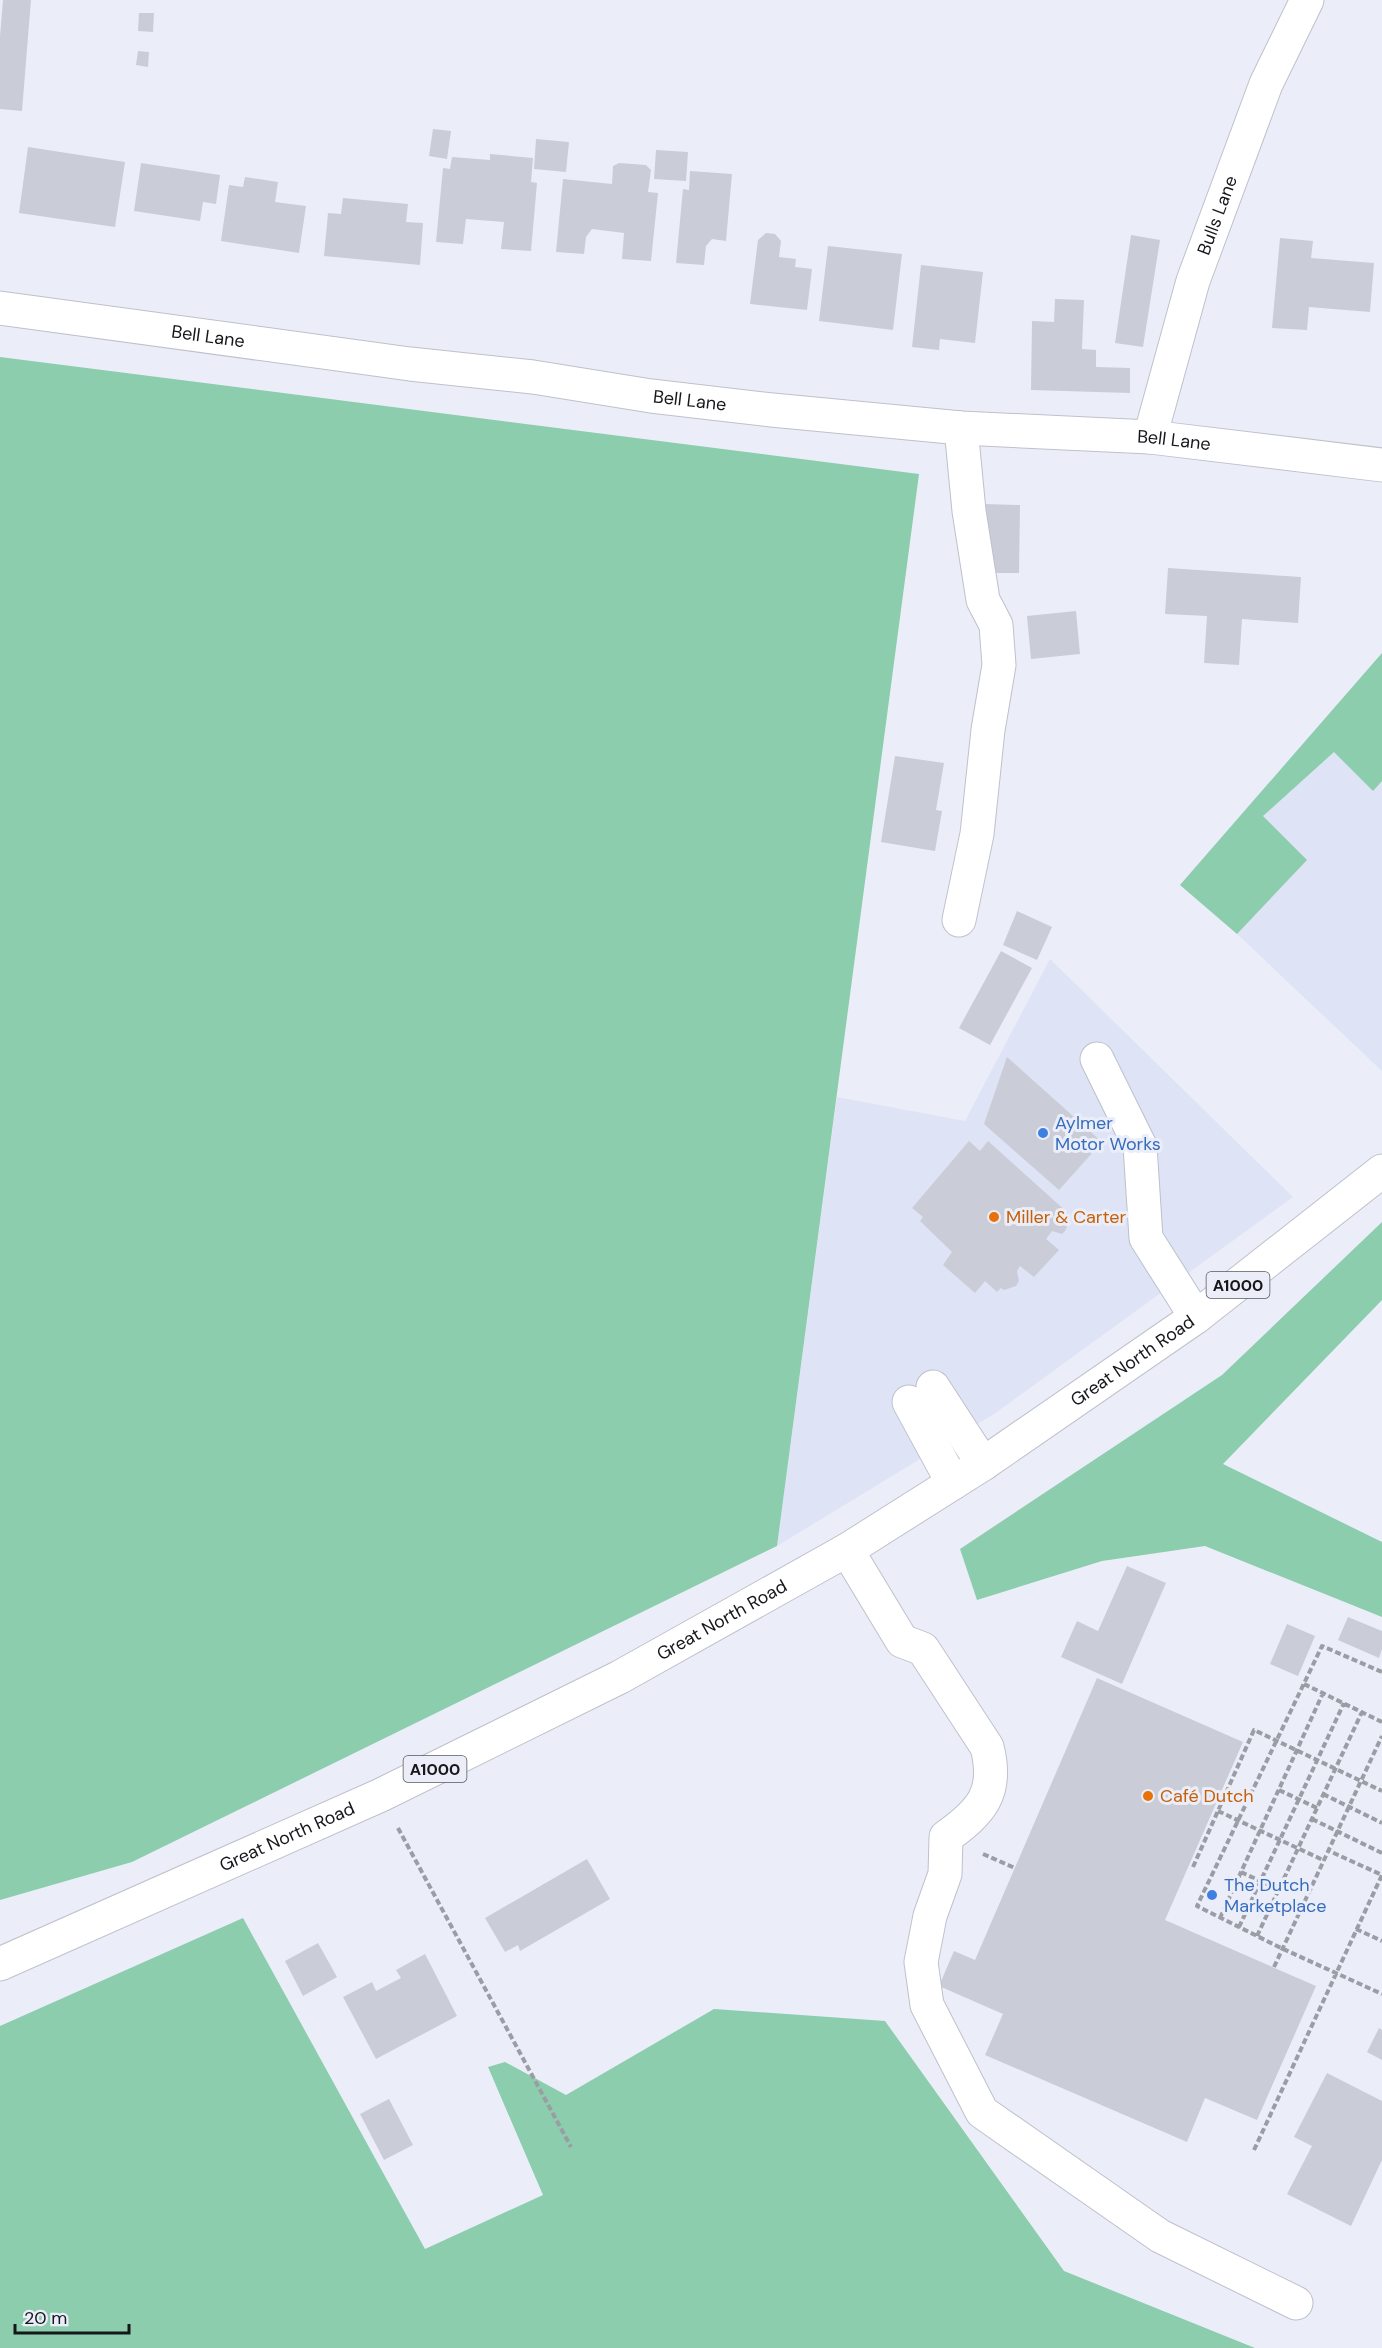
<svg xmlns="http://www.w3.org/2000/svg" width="1382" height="2348" font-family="'DM Sans',sans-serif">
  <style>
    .built { fill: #dee3f5 }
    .green { fill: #8bcdad }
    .building { fill: #cacdd8 }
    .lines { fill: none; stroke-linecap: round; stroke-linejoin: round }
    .minor-casing { stroke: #bec1cc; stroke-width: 35 }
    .major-casing { stroke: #bec1cc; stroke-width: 35 }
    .path { stroke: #9b9da5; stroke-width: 4; stroke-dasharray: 6 3; stroke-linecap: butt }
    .minor { stroke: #fff; stroke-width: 33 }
    .major { stroke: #fff; stroke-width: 33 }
    .shop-dot { fill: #3f7fe0; stroke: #ebeef9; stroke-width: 2 }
    .food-dot { fill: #e8710a; stroke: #ebeef9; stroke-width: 2 }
    .labels { text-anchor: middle; stroke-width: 6; stroke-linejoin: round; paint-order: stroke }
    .shield { fill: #ebeef9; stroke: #56585e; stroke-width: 1.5 }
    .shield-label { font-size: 16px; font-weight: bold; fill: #16171b }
    .street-label { font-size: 18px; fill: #16171b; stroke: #ebeef9 }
    .shop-label { font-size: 18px; fill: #366cbe; stroke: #ebeef9; text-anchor: start }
    .food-label { font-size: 18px; fill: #c56008; stroke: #ebeef9; text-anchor: start }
  </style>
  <rect width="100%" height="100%" fill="#ebeef9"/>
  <!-- built -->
  <path class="built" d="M1382,653v418l-145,-137 -57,-49z
    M1050,959l243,238 -299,217 -217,132 60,-449 128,24z"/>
  <!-- green -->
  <path class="green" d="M0,357l919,117 -142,1072 -645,316 -132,38z
    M1382,653v128l-9,10 -39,-39 -71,64 44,44 -70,74 -57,-49z
    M1382,1222v78l-159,164 159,78v75l-177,-71 -103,15 -125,39 -17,-51 262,-174z
    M243,1918l182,331 118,-54 -55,-128 17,-5 61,33 148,-86 171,12 179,250 191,77h-1255v-322z"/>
  <!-- building -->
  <path class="building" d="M3,0h28l-9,111 -22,-2v-73z
    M139,13h15l-1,19 -15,-1z
    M138,51l11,1 -1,15 -12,-2z
    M433,129l18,2 -4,28 -18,-3z
    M536,139l33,3 -3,30 -32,-3z
    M28,147l97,15 -10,65 -96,-14z
    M656,150l32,2 -2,29 -32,-2z
    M490,154l43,4 -2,24 6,1 -6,68 -30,-2 3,-27 -38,-3 -3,25 -27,-2 7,-74 7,1 2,-12 38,3z
    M141,163l79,12 -4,29 -13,-2 -3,19 -66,-10z
    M619,163l27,2 5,5 -3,22 10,1 -7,68 -29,-2 2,-26 -32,-4 -6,8 -2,17 -28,-2 7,-73 49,5 1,-18z
    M690,171l42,3 -6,67 -14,-2 -6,7 -2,19 -28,-2 7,-74 6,1z
    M245,177l33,5 -3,20 31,4 -7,47 -78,-12 8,-56 14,2z
    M343,198l65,6 -2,18 17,1 -3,42 -96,-9 4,-43 13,1z
    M766,233l9,1 6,7 -2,16 17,2 -1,8 17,2 -5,41 -57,-6 8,-64z
    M1131,235l29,5 -17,107 -28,-4z
    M1280,238l33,3 -2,17 63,5 -4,49 -61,-5 -2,23 -35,-2z
    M828,246l74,8 -9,76 -74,-9z
    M921,265l62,7 -8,71 -35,-4 -1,11 -27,-3z
    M1055,299l29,1 -2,49 14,1v17l34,1v25l-99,-3 1,-69 22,1z
    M983,504l37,1 -1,68h-37z
    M1168,568l133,9 -3,46 -56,-4 -3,46 -35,-2 3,-47 -42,-2z
    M1076,611l4,43 -49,5 -4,-43z
    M895,756l49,7 -8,47 6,1 -7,40 -54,-9z
    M1017,911l35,16 -15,33 -34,-15z
    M1001,951l31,17 -42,77 -31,-17z
    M1007,1057l95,85 -43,48 -75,-66z
    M969,1141l11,10 8,-10 80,72 -4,4 3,10 -2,4 -3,3 -10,-3 -6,8 13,11 -25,27 -14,-11 -3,5 2,10 -3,5 -12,4 -3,-2 -4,4 -12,-11 -10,12 -32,-28 9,-13 -32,-31 3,-4 -11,-9z
    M1127,1566l39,17 -44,101 -61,-27 16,-36 21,10z
    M1348,1617l34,14v18l-3,9 -41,-18z
    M1287,1624l28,12 -17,40 -28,-12z
    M1097,1678l146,64 -78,178 151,66 -59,134 -52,-22 -18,44 -202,-87 18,-41 -64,-28 15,-35 21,9z
    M587,1859l23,40 -90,52 -2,-6 -13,7 -20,-34z
    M318,1943l19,34 -34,19 -18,-35z
    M425,1954l32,62 -81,43 -33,-62 29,-15 4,9 25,-13 -5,-8z
    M1379,2028l3,2v30l-15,-8z
    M1327,2073l55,28v59l-31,66 -64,-32 25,-48 -18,-9z
    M389,2099l24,46 -29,15 -24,-46z"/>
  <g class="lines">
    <defs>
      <g id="minor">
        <path id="s1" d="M0,308l410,56 123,13 118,19 121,14 189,18 189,9 232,28"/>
        <path id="s2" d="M1150,437l43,-156 73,-197 41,-84"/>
        <path d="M959,920l18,-86 11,-104 11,-65 -3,-40 -13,-25 -14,-89 -8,-83"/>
        <path d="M1097,1059l43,87 6,92 50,79"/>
        <path d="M933,1387l50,77"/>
        <path d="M909,1402l44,81"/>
        <path d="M847,1550l55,91 21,8 64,98c12,46 -6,65 -41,90l-1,37 -15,42 -9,46 6,43 55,107 178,124 136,67"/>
      </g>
      <g id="major">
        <path id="s3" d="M0,1964l381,-169 239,-118 227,-127 136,-86 213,-147 186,-146"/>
      </g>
    </defs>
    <!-- minor casing -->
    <use href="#minor" class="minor-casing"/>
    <!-- major casing -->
    <use href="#major" class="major-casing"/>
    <!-- path -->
    <path class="path" d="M1382,1672l-60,-26 -125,260 84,42 101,46
      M1304,1684l78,38
      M1279,1790l38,18
      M1323,1794l59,29
      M1218,1811l105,49
      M1312,1819l70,34
      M398,1828l173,319
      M983,1854l32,14
      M1193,1867l61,-137 128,61
      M1241,1872l38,18
      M1220,1918l103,-225
      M1239,1927l105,-224
      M1356,1929l26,12
      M1257,1936l105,-224
      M1274,1967l108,-231
      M1254,2150l128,-275 -55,-25"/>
    <!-- minor -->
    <use href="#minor" class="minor"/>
    <!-- major -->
    <use href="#major" class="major"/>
  </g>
  <!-- markers -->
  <g class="shop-dot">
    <circle cx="1043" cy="1133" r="6"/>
    <circle cx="1212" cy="1895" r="6"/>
  </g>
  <g class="food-dot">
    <circle cx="994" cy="1217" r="6"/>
    <circle cx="1148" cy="1796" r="6"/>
  </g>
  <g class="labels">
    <!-- shield labels -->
    <g class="shield">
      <rect x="1206.5" y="1272" width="63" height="26" rx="4.5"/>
      <rect x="403.5" y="1756" width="63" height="26" rx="4.5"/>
    </g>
    <g class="shield-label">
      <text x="1238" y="1291">A1000</text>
      <text x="435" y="1775">A1000</text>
    </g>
    <!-- street labels -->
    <g class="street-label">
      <text dy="6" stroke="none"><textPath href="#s2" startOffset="232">Bulls Lane</textPath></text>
      <text dy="6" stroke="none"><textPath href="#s1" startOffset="210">Bell Lane</textPath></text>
      <text dy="6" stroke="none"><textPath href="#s1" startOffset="696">Bell Lane</textPath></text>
      <text dy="6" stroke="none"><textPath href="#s1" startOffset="1182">Bell Lane</textPath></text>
      <text dy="6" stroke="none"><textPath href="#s3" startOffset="1286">Great North Road</textPath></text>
      <text dy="6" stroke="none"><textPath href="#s3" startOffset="800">Great North Road</textPath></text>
      <text dy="6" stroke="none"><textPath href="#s3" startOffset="314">Great North Road</textPath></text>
    </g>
    <!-- shop labels -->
    <g class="shop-label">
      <text x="1055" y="1129">Aylmer<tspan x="1055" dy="21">Motor Works</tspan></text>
      <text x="1224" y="1891">The Dutch<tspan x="1224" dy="21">Marketplace</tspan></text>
    </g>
    <!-- food labels -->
    <g class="food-label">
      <text x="1006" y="1223">Miller &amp; Carter</text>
      <text x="1160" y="1802">Café Dutch</text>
    </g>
  </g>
  <!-- scale -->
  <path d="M15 2324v9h114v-9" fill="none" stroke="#16171b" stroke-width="3"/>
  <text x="24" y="2324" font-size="18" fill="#16171b" stroke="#ebeef9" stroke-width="4.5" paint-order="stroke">20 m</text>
</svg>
